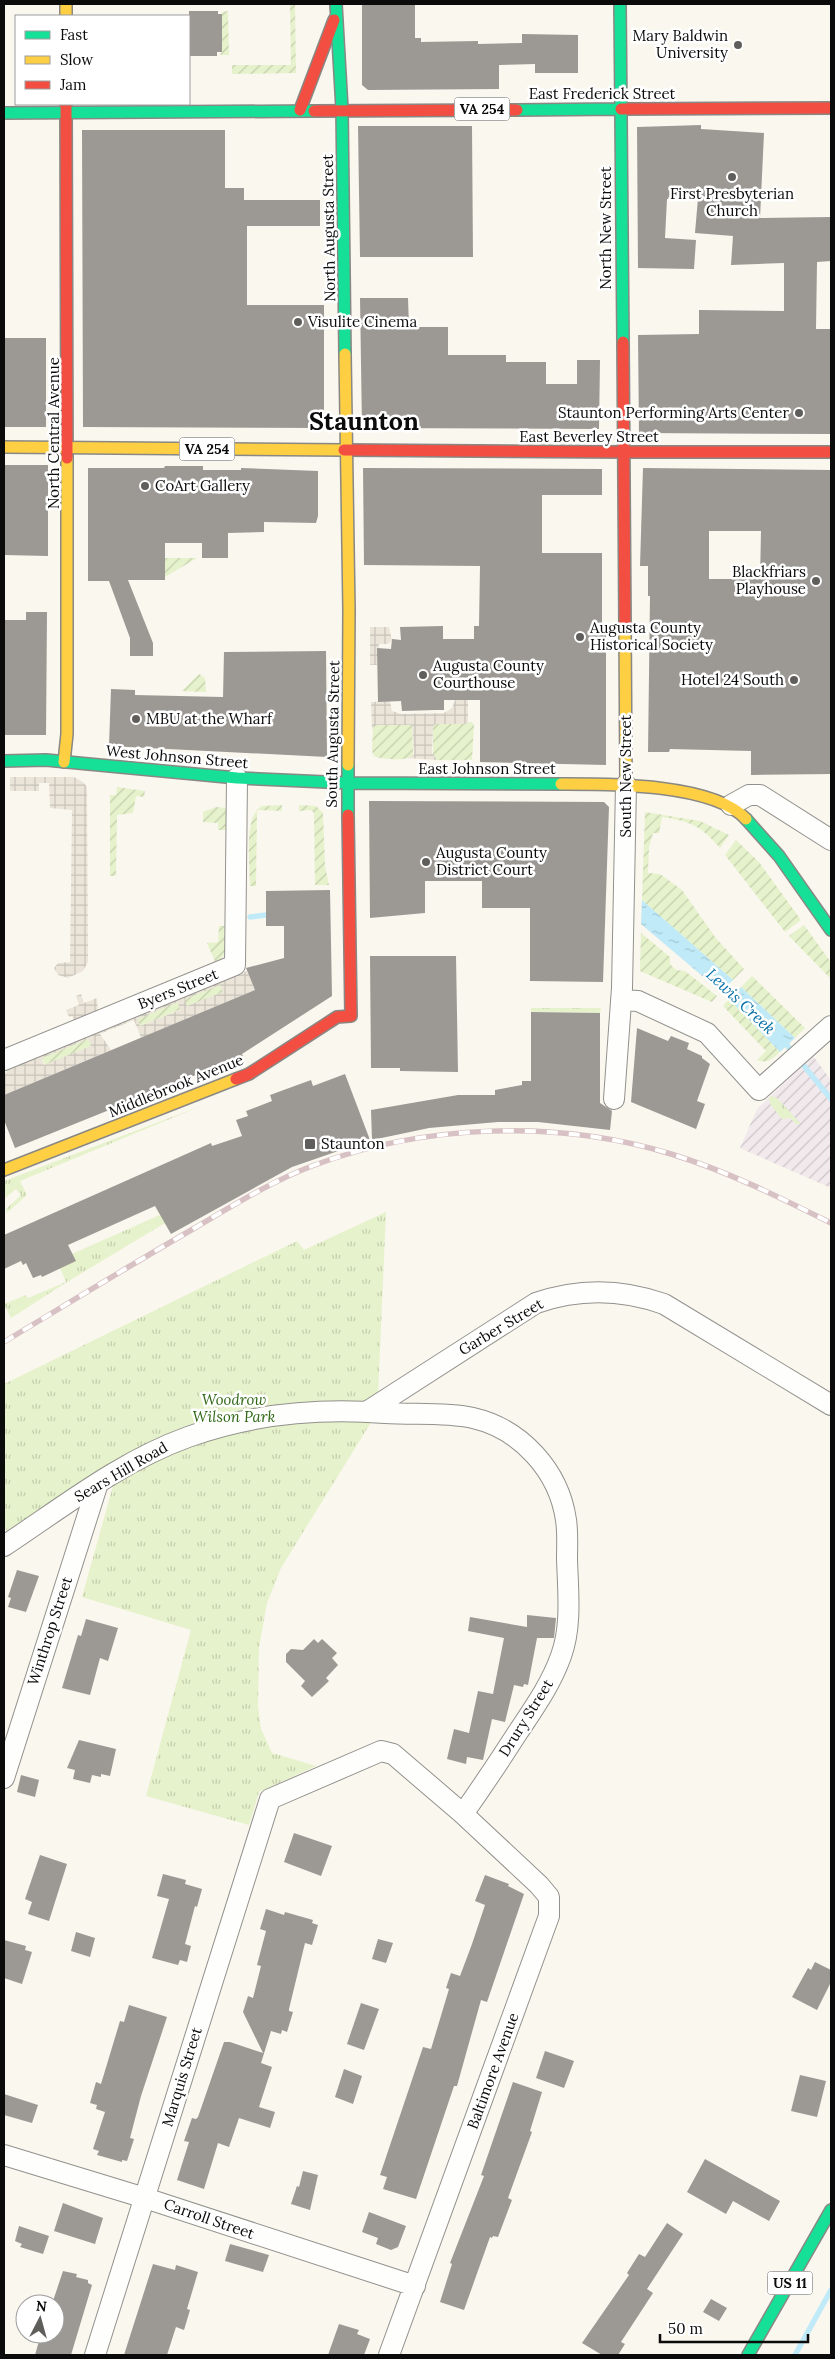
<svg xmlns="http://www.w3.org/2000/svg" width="835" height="2359" font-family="Lora,serif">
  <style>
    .industrial { fill: url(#industrial-furrows) }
    .grass { fill: url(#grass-tufts) }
    .garden { fill: url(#garden-furrows) }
    .plaza { fill: url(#plaza-grid); fill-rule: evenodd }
    .water { fill: url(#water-ripples) }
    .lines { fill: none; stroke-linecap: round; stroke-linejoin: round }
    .stream { stroke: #c0eaf8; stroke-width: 5.5 }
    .building { fill: #9c9994; fill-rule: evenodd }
    .street-casing { stroke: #93918d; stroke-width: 22 }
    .fast-casing { stroke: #898884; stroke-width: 14 }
    .slow-casing { stroke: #898884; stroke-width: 14 }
    .jam-casing { stroke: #898884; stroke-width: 14 }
    .street { stroke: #fefefc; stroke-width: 20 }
    .fast { stroke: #16e098; stroke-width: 11 }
    .slow { stroke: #ffcf43; stroke-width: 11 }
    .jam { stroke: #f24e42; stroke-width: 11 }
    .rail-casing { stroke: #d8c1c4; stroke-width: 5.5 }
    .rail { stroke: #fff; stroke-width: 4; stroke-dasharray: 11; stroke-linecap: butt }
    .poi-dot { fill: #5f5e5a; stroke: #fff; stroke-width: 2 }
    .labels { text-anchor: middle; stroke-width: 5; stroke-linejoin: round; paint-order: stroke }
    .shield { fill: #fff; stroke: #545454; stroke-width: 1 }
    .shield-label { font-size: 14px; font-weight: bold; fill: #0b0b0b }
    .poi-label { font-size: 15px; fill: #0b0b0b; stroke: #fff; text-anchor: start }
    .street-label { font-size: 15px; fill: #0b0b0b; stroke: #fff }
    .park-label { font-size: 15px; font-style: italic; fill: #2e6815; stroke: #fff }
    .water-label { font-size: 16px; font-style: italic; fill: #0872a9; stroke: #fff }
    .town-label { font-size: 25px; font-weight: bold; fill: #0b0b0b; stroke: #fff }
  </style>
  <defs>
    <pattern id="industrial-furrows" width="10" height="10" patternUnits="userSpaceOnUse" patternTransform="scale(1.25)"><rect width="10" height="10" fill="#f1e9ec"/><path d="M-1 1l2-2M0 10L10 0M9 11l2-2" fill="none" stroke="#cdc6c9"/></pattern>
    <pattern id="grass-tufts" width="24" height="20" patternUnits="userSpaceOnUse" patternTransform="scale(1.25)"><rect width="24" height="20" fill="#e6f2cb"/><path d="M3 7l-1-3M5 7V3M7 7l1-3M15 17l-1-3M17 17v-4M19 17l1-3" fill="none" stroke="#c4cead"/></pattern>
    <pattern id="garden-furrows" width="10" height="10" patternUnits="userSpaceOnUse" patternTransform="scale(1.25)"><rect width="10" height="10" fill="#e6f2cb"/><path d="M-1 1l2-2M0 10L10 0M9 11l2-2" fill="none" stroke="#c4cead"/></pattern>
    <pattern id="plaza-grid" width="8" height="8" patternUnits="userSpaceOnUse" patternTransform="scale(1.25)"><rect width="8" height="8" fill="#ebe5d9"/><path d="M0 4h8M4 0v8" fill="none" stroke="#c8c3b9"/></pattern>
    <pattern id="water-ripples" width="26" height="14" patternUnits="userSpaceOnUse" patternTransform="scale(1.25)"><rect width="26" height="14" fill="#c0eaf8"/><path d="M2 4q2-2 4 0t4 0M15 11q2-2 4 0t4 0" fill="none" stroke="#a4c7d3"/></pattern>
  </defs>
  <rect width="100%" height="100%" fill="#faf7ee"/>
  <!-- industrial -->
  <path class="industrial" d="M813,1056l18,24v108l-91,-40 17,-39z"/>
  <!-- grass -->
  <path class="grass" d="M531,1008h70l-1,5 -69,-1z
    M772,1096l5,2 23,25 -3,2 -7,-7 -8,1 -12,-15 -1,-6z
    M206,1104l-186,77 7,14 -20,18 -1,-4 15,-14 -5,-6 -12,10v-18z
    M386,1212l-8,184 -8,28 -89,144 -14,35 -8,44 -1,59 3,23 11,24 44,13 -57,26 -10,33 -103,-29 45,-166 -109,-33 38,-136 -112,71 -4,-5v-143l293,-143 7,9z
    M162,1214l3,9 -98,59 -56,36 -7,-14 22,-9 2,3 38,-16 -6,-14 12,-14z"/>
  <!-- garden -->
  <path class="garden" d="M290,4h5l1,69 -64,1v-9h59z
    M228,11l1,44h-9l2,-3v-40z
    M165,558h32l-32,19z
    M199,674l6,4 1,14 -24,-1z
    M468,722h4l2,3 -2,35h-35l-4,-3v-31l3,-2 32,-1z
    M377,725h35l1,31c-8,5 -30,4 -39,0l-2,-5 1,-25z
    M117,787l28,4 -1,6 -8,-1 -3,17 -16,2 -1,61h-6v-81h6z
    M282,805v6l-24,-1 -1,2 -1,74h-6c0,-19 -7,-71 12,-80z
    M299,805l17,1 7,7 2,53 4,19h-14l-1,-72 -3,-3 -12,1z
    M216,807l10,1v22h-8v-7l-15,-1v-10z
    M645,812l55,9 29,14 -9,13c-19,-22 -30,-27 -58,-31l-3,16h-6l-4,14 -1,26 12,1 22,16 33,47 29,32 -11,11 -91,-80z
    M736,840l23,22 42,58 -16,12 -60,-77z
    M804,925l26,36 1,18 -42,-43z
    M219,926h7c0,14 3,29 -10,38l-9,-21 11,-1z
    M641,933l29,24v7l6,6 9,1 32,25 -5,6 -72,-31z
    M752,976l53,52 -10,10 -54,-51z
    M220,985l3,7 -36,15 -3,-8z
    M729,999l51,53c-7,7 -13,12 -23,8l9,-9 -43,-45z
    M178,1002l3,7 -41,17 -3,-7z
    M88,1039l3,7 -46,19 -3,-7z"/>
  <!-- plaza -->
  <path class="plaza" d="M370,627h19l3,13 -4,4h-9l-2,21h-7z
    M455,700h13v24h-32l-3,2 -1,27 5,7 -30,-2 7,-3 -2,-30h-35l-4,2 -1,4 -1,-29 19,-1 2,10 10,3 42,-1 8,-5z
    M10,777h64l9,5 4,5 1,175 -5,9 -15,7 -10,-3 -4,-7 4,-5 12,-1 2,-152 -22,-2 -1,-25h-10v8h-29z
    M247,971l8,19 -114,48 -7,-18 -34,14 11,16 -107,45v-20l4,-5zM220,985l3,7 -36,14 -2,-7zM178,1002l2,8 -40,16 -2,-7zM88,1039l3,7 -47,19 -2,-7z
    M81,994l3,9 13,-5 1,13 -24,10 -2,-5 -3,1 -3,-7 13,-5 -3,-9z"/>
  <!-- water -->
  <path class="water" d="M642,900l91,80 -12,12 -80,-68z
    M741,987l54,51 -15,14 -51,-53z"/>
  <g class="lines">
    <!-- stream -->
    <path class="stream" d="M250,917l16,-2
      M723,982l17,16
      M782,1039l49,60
      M795,2355l36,-65"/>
  </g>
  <!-- building -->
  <path class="building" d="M362,4h53v34h6v4l57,-1v3l44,-1v-9l56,1v38h-43v-9l-36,1v24l-131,1 -6,-5z
    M189,11h29v3h4v38h-5v4h-28z
    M701,125v4l63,4 -4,85 71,-1v44l-14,1 -1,67h15v105l-192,-1 -1,-98 61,-1v-24l85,1v-48l-53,2 2,-29 -38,-3 3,-35 -31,1 -2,39 31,2 -2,29 -56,-1 -1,-141z
    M358,126h114l1,131h-113z
    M82,130h143v58h19v12h76v26h-73v79h77v123l-241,-1z
    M360,298h48l1,29h39v28h58v7h40v22h31v-24h23l-1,69 -237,-1z
    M4,338h42v89h-42z
    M4,465h44v91l-44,-1z
    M165,466h38v4h38v-2l77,3v45l-2,7 -52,-1v10l-36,1v25h-26v-15h-37v37h-37l25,63v13h-23v-18l-21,-57h-21v-113h76z
    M363,468l239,1v26h-60v58h60v72l4,-1v141l-126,-3v-62h-36v10h-8l-34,1 -1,-10 -23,1 -1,-54 14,1 1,-10 9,1 -1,-13 43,-1v13h31v-13h5l1,-60 -116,-1z
    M643,468l188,2v304l-80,1v-24l-81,-2 -1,3h-21l2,-156h-2v-30h-8zM709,531h52l-1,48h-51z
    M26,612h21l-1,123h-42v-115h22z
    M326,651l1,106 -218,-11 2,-57 24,1v5l88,2 1,-45z
    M369,801l235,1 5,5 -6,175 -73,-1v-73h-48v-27h-57v32l-55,5z
    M330,890l2,106 -90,58 1,2 -228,92 -11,-28v-25l251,-105 -9,-22 38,-10v-32h-18v-35z
    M370,956h86l2,116 -58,-1v-3h-29z
    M531,1012l69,1v90l12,8 -2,19 -72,-8h-40l-69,6 -57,12 -1,-30 87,-15h37v-5l27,-5v-4h9z
    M637,1028l31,13 3,-5 18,7 -2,6 15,7v2l8,6 -13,37 8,3 -9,25 -65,-27z
    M345,1074l25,66 -78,27 -121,67 -16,-28 -87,39 8,16 -34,16 -1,-2 -8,3 -7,-15 -3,2 -2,-4 -17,8v-34l207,-92 1,3 30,-10 -6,-16 12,-4 -2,-5 26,-10 -2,-6 41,-15 2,6z
    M17,1570l22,6 -13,36 -18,-5 3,-9 -3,-1z
    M527,1615l29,3 -2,20h-17l-9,47 -4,-1 -1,3 -9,-2 -9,37 -13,-3 -9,41 -16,-3 -1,7 -19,-5 7,-30 15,4 9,-42 15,3 11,-56 -36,-7 2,-14 57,10z
    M86,1619l32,9 -10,33 -8,-3 -10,37 -28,-7 16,-53 3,1z
    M314,1639l4,4 4,-4 15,14 -5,5 6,7 -12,13 3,3 -17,16 -11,-11 4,-5 -19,-19v-8l5,-5 12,1z
    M79,1740l37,9 -6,27 -9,-2v3l-9,-2 -2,8 -17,-4 2,-9 -8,-2z
    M21,1775l18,5 -4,17 -18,-5z
    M294,1833l38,13 -11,30 -37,-14z
    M40,1855l27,9 -18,57 -21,-7 4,-12 -7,-3z
    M163,1874l23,6 -1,4 17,5 -5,18 -2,-1 -10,38 6,2 -4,16 -7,-2 -2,5 -26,-7 17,-59 -12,-3z
    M485,1875l24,9 -1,2 16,8 -37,108 -6,-2 -24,86h-3l-38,113 -33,-10 4,-12 -7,-2 43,-128 8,2 18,-60 -3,-1 5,-15 9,3 12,-32 13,-39 -10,-4z
    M266,1909l18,6 1,-3 28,8 -1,3 6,2 -6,20 -7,-2 -16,66v2l4,1 -6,20 -5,-2 -1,4 -10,-3 -10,32 11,4 -13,40 16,5 -5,16 -31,-10 -10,29 -11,-4 -14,46 -27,-9 12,-38 -5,-1 8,-23 4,1 2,-2 26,-75h6l33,11 -20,-41 5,-16 5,2 8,-32 -4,-1 9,-34 -6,-2z
    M76,1932l19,6 -5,19 -19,-6z
    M378,1939l15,4 -7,20 -14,-4z
    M4,1940l22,6 -1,4 7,2 -10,32 -18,-6z
    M815,1962l16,8v12l-14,28 -25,-13 16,-29 3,2z
    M361,2003l18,6 -15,41 -17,-6z
    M129,2005l38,12 -26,79 -11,42 4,1 -7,22 -5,-1v2l-25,-7 2,-4 -6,-2 12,-37 -9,-3 1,-4 -7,-2 6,-21 5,2 19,-63 4,1z
    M545,2051l29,10 -10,27 -28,-10z
    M344,2069l18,7 -9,28 -18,-7z
    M800,2075l26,6 -9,36 -26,-6z
    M513,2082l29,10 -12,39 2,1 -24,66 4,2 -14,37 -5,-1 -1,2 -2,-1 -26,73 -24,-8 12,-38 -2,-1 34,-87 -3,-1z
    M4,2094l34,11 -6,18 -28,-8z
    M705,2159l75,42 -11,20 -36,-20 -7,13 -39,-22z
    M303,2171l15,4 -8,35 -19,-6 6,-18 2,1z
    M63,2203l40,15 -8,26 -41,-13z
    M369,2212l37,14 -8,21 -7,3 -15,-6 2,-6 -16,-6z
    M667,2223l16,11 -36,55 6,4 -32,49 4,2 -7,11h-16l-20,-12 47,-68 -2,-2 12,-19 6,3z
    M19,2226l30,10 -6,18 -23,-7 2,-3 -7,-3z
    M230,2244l39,11 -6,17 -38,-11z
    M153,2264l22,6 1,-5 22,7 -11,37 3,1 -6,20 -8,-3 -9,28h-43z
    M63,2271l14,3 -1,3 12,3v3l4,2 -21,70h-36l6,-21h14v-30h-5l3,-3z
    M711,2299l16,9 -8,13 -16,-9z
    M339,2324l20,6 -2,4 13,5 -6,16h-36z"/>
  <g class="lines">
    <defs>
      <path id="street" d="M731,805l18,-10h11l71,45
        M621,1000l17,1 69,32 52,57 72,-64
        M4,1060l231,-95 2,-187
        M614,1099l8,-111 4,-203
        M368,1411l168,-108c43,-15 86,-14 128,1l167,101
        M4,1546c59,-39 117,-85 184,-109 63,-23 131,-29 197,-24 29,2 60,-1 88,5 48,11 86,53 93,102 2,13 1,27 1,39 1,32 5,67 -6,97 -10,28 -27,52 -43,76 -18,28 -36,55 -55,82
        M4,1778l94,-295
        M4,2155l141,43 270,88
        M95,2355l175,-556 111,-48 12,3 70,60 76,71 10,12v19l-160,439"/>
      <path id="fast" d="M336,4l6,105 3,245
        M620,4l3,338
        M517,110l104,-1
        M4,113l310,-2
        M4,761l42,-1 191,18 111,5v32
        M348,765v18l213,1
        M746,819l33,37 52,74
        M748,2355l83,-145"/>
      <path id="slow" d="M66,4v12
        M345,354l4,256 -1,155
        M4,447l340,3
        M625,627l1,158
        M64,762l3,-28v-276
        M561,784c47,0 152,-1 185,35
        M4,1170l232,-91"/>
      <path id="jam" d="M66,104l1,354
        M621,109l210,-1
        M300,110l34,-90
        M314,111l203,-1
        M623,342l2,285
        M344,450l279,2
        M623,452h208
        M236,1079l13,-5 88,-57 14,-1 -3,-201"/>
    </defs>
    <!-- street casing -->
    <use href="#street" class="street-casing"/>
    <!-- fast casing -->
    <use href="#fast" class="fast-casing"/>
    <!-- slow casing -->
    <use href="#slow" class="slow-casing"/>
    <!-- jam casing -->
    <use href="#jam" class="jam-casing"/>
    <!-- street -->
    <use href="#street" class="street"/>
    <!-- fast -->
    <use href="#fast" class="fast"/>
    <!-- slow -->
    <use href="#slow" class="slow"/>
    <!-- jam -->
    <use href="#jam" class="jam"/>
    <defs>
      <path id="rail" d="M4,1342c63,-38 125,-76 189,-113 39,-23 77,-47 119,-63 111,-42 245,-47 359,-12 56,17 108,43 160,69"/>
    </defs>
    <!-- rail casing -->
    <use href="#rail" class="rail-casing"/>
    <!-- rail -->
    <use href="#rail" class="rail"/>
  </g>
  <!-- markers -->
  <g class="poi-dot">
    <circle cx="738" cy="45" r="5"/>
    <circle cx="732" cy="177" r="5"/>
    <circle cx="298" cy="322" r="5"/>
    <circle cx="799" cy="413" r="5"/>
    <circle cx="145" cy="486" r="5"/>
    <circle cx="816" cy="581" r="5"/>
    <circle cx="580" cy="637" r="5"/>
    <circle cx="423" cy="675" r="5"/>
    <circle cx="794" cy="680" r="5"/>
    <circle cx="136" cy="719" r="5"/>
    <circle cx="426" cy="862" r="5"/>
    <rect x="304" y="1138" width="12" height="12" rx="2.5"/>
  </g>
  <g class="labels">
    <!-- shield labels -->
    <g class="shield">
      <rect x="454.5" y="97.5" width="55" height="23" rx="4"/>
      <rect x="179.5" y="437.5" width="55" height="23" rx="4"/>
      <rect x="767.5" y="2271.5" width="45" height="23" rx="4"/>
    </g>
    <g class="shield-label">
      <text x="482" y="114">VA 254</text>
      <text x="207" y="454">VA 254</text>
      <text x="790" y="2288">US 11</text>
    </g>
    <!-- poi labels -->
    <g class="poi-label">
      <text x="728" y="41" text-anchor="end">Mary Baldwin<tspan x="728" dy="17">University</tspan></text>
      <text x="732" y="199" text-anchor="middle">First Presbyterian<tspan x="732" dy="17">Church</tspan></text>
      <text x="308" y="327">Visulite Cinema</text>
      <text x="789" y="418" text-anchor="end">Staunton Performing Arts Center</text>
      <text x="155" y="491">CoArt Gallery</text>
      <text x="806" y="577" text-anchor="end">Blackfriars<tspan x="806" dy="17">Playhouse</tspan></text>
      <text x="590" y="633">Augusta County<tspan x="590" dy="17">Historical Society</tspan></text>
      <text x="433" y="671">Augusta County<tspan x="433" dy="17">Courthouse</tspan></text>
      <text x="784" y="685" text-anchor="end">Hotel 24 South</text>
      <text x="146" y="724">MBU at the Wharf</text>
      <text x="436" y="858">Augusta County<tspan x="436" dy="17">District Court</tspan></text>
      <text x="321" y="1149">Staunton</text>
    </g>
    <!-- street labels -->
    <g class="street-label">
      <text x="602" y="99">East Frederick Street</text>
      <text transform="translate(329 228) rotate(-91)" y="5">North Augusta Street</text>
      <text transform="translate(606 228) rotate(-90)" y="5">North New Street</text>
      <text transform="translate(54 433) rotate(-90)" y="5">North Central Avenue</text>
      <text x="589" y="442">East Beverley Street</text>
      <text transform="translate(333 734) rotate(-89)" y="5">South Augusta Street</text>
      <text transform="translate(177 757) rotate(5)" y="5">West Johnson Street</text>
      <text x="487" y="774">East Johnson Street</text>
      <text transform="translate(626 776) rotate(-90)" y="5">South New Street</text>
      <text transform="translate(178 989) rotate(-22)" y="5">Byers Street</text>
      <text transform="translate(176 1086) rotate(-22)" y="5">Middlebrook Avenue</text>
      <text transform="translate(501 1327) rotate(-31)" y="5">Garber Street</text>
      <text transform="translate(121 1472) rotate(-30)" y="5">Sears Hill Road</text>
      <text transform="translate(50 1631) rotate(-72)" y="5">Winthrop Street</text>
      <text transform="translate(526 1718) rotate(-58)" y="5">Drury Street</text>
      <text transform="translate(493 2071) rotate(-70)" y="5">Baltimore Avenue</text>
      <text transform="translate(182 2077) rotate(-73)" y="5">Marquis Street</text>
      <text transform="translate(209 2219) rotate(19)" y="5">Carroll Street</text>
    </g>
    <!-- park labels -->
    <g class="park-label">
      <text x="234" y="1405">Woodrow<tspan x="234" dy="17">Wilson Park</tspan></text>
    </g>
    <!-- water labels -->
    <g class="water-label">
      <text transform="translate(741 1001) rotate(43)" y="6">Lewis Creek</text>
    </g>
    <!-- town labels -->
    <g class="town-label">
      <text x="364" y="430">Staunton</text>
    </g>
  </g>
  <!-- border -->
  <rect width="835" height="2359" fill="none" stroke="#0b0b0b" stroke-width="10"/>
  <!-- legend -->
  <rect x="15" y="15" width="175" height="90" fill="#ffffff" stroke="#9d9d9d"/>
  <rect x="25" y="31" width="25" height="8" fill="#16e098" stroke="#9d9d9d"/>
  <text x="60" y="40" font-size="15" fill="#0b0b0b">Fast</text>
  <rect x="25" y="56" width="25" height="8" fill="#ffcf43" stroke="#9d9d9d"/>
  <text x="60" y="65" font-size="15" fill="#0b0b0b">Slow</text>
  <rect x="25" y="81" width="25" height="8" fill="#f24e42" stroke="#9d9d9d"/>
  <text x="60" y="90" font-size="15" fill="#0b0b0b">Jam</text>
  <!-- north arrow -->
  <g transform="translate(40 2319) rotate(6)"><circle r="24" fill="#ffffff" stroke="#9d9d9d"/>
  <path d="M0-4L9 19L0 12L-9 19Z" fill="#5f5e5a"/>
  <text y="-8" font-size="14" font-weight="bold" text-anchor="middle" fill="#0b0b0b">N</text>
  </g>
  <!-- scale -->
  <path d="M660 2334v8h148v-8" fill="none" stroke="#0b0b0b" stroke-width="2.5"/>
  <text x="668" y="2334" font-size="15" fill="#0b0b0b" stroke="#ffffff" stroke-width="4" paint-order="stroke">50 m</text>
</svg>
